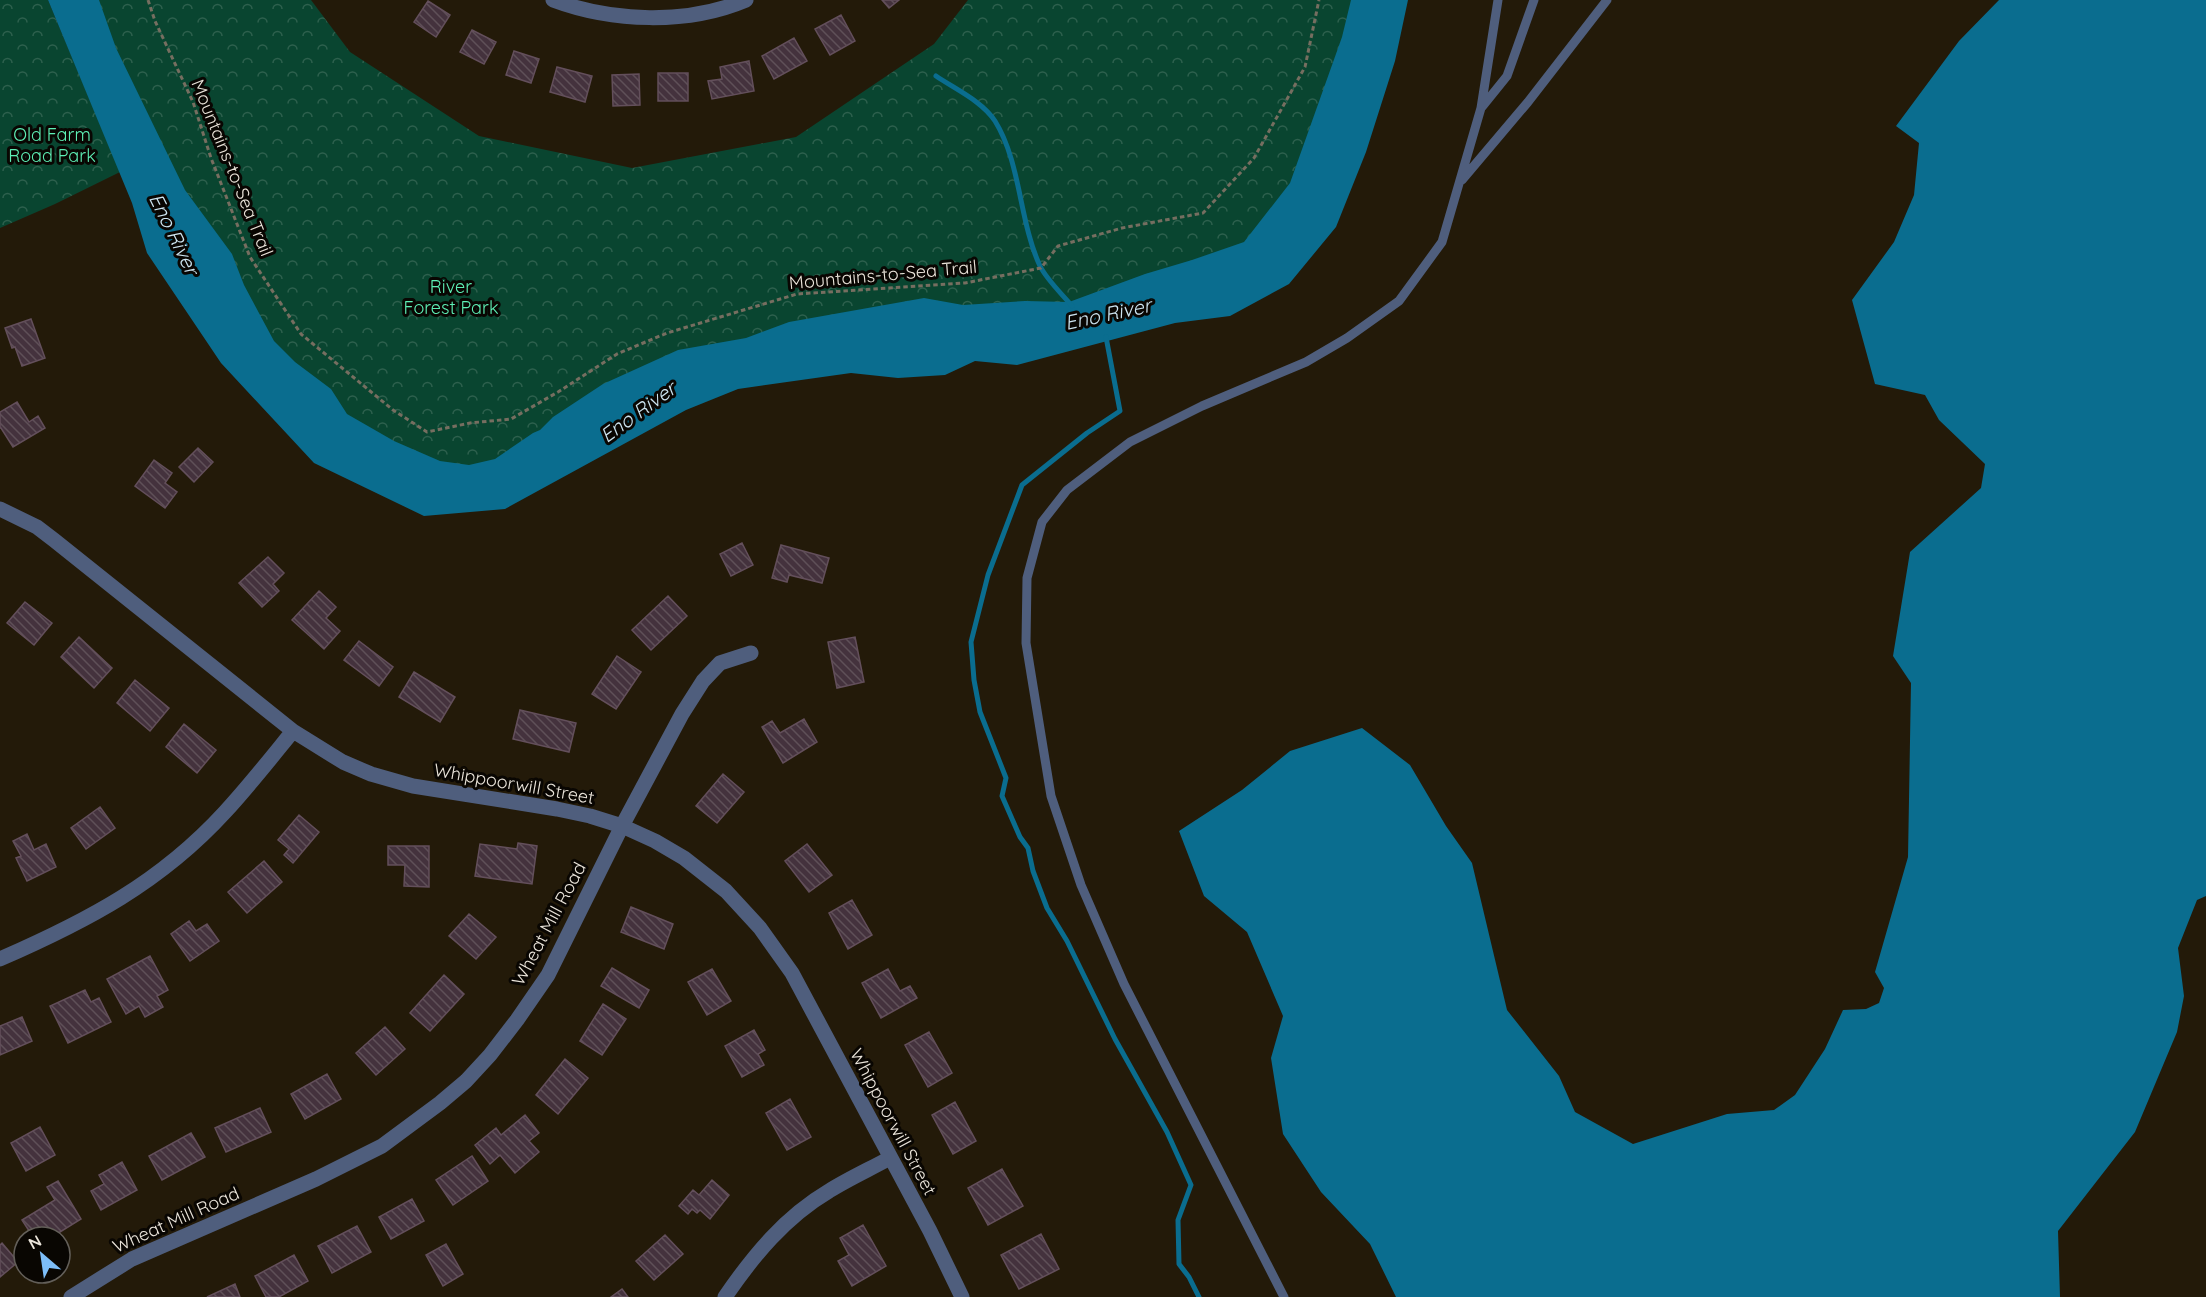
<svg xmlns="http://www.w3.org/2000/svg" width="2206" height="1297" font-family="Quicksand,sans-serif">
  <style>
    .park { fill: url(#park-crowns) }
    .water { fill: #0a6d8f }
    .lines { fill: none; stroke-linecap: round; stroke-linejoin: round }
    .stream { stroke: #0a6d8f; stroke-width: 5 }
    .building { fill: url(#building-back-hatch); stroke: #634f5b; stroke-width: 1.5 }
    .path { stroke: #766e60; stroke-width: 3; stroke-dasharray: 4.5 3; stroke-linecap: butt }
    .lane { stroke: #4f5e7d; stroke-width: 9 }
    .street { stroke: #4f5e7d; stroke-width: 15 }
    .labels { text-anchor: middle; stroke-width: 6; stroke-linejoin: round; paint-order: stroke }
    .park-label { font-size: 18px; fill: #5ef0b6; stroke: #090602 }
    .street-label { font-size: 18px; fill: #ebe5db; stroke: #090602 }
    .water-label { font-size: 20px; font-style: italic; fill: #cde5f1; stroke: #090602 }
  </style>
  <defs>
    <pattern id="park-crowns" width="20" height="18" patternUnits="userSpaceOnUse" patternTransform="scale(1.5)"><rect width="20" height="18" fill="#094530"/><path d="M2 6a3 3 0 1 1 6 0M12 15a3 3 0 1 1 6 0" fill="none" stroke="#2d604d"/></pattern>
    <pattern id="building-back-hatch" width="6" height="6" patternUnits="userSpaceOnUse" patternTransform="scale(1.5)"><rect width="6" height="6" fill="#44323d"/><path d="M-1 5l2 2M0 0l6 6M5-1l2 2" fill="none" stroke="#5f5058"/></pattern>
  </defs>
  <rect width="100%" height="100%" fill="#231a09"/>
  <!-- park -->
  <path class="park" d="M0,0h48l72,172 -65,32 -55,24z
    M70,0h241l39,52 129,84 153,32 164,-31 138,-93 34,-44h407l-89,243 -78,41 -560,82 -206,133 -226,-178z"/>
  <!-- water -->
  <path class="water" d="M48,0h51l17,48 69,142 47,64 12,31 30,56 21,21 36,27 16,25 47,27 46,20 29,4 26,-6 38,-26 7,-3 13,-13 50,-33 75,-34 68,-12 43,-16 135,-24 39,7 62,-4 44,1 76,-28 47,-14 52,-18 46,-59 52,-146 9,-37h57l-13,61 -29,91 -30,75 -47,57 -59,32 -55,7 -158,42 -42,-4 -30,14 -47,3 -47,-5 -113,16 -52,21 -181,99 -81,7 -110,-53 -93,-100 -74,-110 -15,-50z
    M1999,0h207v896l-9,4 -19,48 6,48 -7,36 -42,100 -77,99 2,66h-664l-26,-53 -49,-52 -38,-58 -12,-76 12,-42 -36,-84 -43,-36 -25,-65 63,-41 48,-39 72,-23 48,37 36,61 26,37 35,147 52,66 16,36 58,32 94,-30 47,-4 21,-15 30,-46 18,-39 23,-1 13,-6 5,-15 -9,-16 33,-115 3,-174 -18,-27 17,-104 71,-64 4,-24 -46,-44 -14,-25 -50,-11 -23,-84 42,-58 20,-47 5,-52 -23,-17 63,-85z"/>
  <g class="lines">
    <!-- stream -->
    <path class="stream" d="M936,76c19,13 46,25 59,45 26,42 24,100 45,145 7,14 22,28 32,40
      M1106,337l14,74 -33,22 -65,52 -34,90 -17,67 3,38 6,32 26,66 -4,18 18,41 8,11 5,23 14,37 20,33 48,98 52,93 24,53 -13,35 1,44 10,13 10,20"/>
  </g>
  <!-- building -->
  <path class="building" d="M882,0h17l-10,8z
    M428,1l22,14 -14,22 -22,-15z
    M841,15l14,26 -25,14 -15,-26z
    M472,30l24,12 -12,22 -24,-12z
    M794,38l13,23 -33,18 -12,-23z
    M514,51l25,8 -8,24 -25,-8z
    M749,61l5,30 -42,8 -4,-18 14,-2 -2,-12z
    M557,67l35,9 -7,26 -35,-10z
    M658,73h30v28h-30z
    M639,74l1,31 -27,1 -1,-31z
    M31,319l14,39 -23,8 -7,-19 -3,1 -7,-20z
    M17,402l12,20 9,-6 7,12 -32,19 -12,-19h-1v-16z
    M198,448l15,14 -19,20 -15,-15z
    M154,460l18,13 -7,10 12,9 -12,16 -30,-22z
    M742,543l11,22 -22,11 -11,-22z
    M781,545l48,13 -7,25 -33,-8 -2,7 -15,-4z
    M268,557l16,16 -11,11 6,7 -17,16 -23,-24z
    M319,591l17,16 -10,11 14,13 -16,18 -32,-29z
    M668,596l19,20 -36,34 -19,-20z
    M25,602l27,21 -18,22 -27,-22z
    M79,637l33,31 -18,20 -33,-31z
    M855,637l9,45 -27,6 -9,-46z
    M359,641l34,26 -14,19 -35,-26z
    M617,656l24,16 -25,37 -24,-15z
    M414,672l41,25 -15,25 -41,-25z
    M135,680l34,28 -19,23 -33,-28z
    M520,710l56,13 -7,29 -56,-13z
    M804,719l13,23 -34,21 -21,-36 10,-6 8,12z
    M184,724l32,26 -19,23 -31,-26z
    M723,774l21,18 -27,31 -21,-17z
    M100,807l15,21 -29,21 -15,-21z
    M299,815l20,17 -26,31 -9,-8 5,-6 -11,-9z
    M27,834l7,16 12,-6 10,23 -29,14 -11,-23 5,-2 -8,-15z
    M518,843l19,3 -5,38 -57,-8 5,-32 37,5z
    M807,844l25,31 -23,17 -24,-31z
    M388,846h41v41l-25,-1 1,-21h-17z
    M264,861l18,21 -35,31 -19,-21z
    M852,900l20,35 -24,14 -19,-36z
    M631,907l42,17 -9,25 -43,-17z
    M469,914l27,23 -20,22 -27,-23z
    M189,921l7,10 11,-7 12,17 -29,20 -19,-27z
    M150,956l18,34 -11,6 6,11 -18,10 -6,-11 -13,8 -19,-35z
    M612,968l37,22 -10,18 -38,-22z
    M712,969l19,32 -24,14 -19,-33z
    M888,969l12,22 10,-5 7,12 -36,20 -19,-35z
    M444,975l20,19 -34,37 -20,-18z
    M85,990l6,12 8,-4 12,24 -43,21 -18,-37z
    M603,1004l23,15 -24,36 -22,-14z
    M22,1017l10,24 -32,14v-29z
    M385,1027l20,22 -29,26 -20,-22z
    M754,1030l11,20 -7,4 6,11 -22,12 -17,-31z
    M929,1032l23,41 -24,14 -23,-42z
    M565,1059l23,19 -30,36 -22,-19z
    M327,1074l14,25 -36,20 -14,-25z
    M790,1099l21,38 -24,13 -21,-37z
    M955,1102l21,39 -23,13 -21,-39z
    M260,1108l11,24 -45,20 -11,-24z
    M525,1115l14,18 -10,8 10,11 -24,21 -15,-18 -10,9 -15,-19 21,-17 5,7z
    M40,1127l15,28 -29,16 -15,-28z
    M191,1133l14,24 -43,23 -13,-24z
    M472,1156l16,25 -35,24 -17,-25z
    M122,1162l15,28 -36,20 -10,-19 13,-7 -5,-9z
    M1002,1169l21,37 -35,19 -20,-37z
    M712,1180l17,15 -19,24 -10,-9 -3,3 -5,-4 -4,5 -9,-8 14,-16 6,5z
    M58,1181l23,38 -29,18h-19l-11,-17 33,-20 -8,-13z
    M412,1199l12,22 -33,18 -12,-22z
    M863,1225l23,41 -34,20 -14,-25 11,-6 -9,-17z
    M357,1226l14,26 -39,21 -14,-27z
    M1041,1234l18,35 -40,20 -18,-34z
    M665,1235l18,19 -29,26 -18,-19z
    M2,1243l16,19 -18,15v-32z
    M446,1244l17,30 -20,12 -17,-31z
    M294,1255l14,26 -29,16h-13l-11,-21z
    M235,1284l5,13h-33z
    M622,1289l6,8h-17z"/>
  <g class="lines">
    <!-- path -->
    <path class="path" d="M148,0l7,21 38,81 18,56 39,99 51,77 92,76 34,22 43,-9 41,-4 47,-27 59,-38 50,-21 130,-39 168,-11 76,-15 17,-22 64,-18 81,-15 51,-55 51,-91 14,-67"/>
    <!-- lane -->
    <path class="lane" d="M1482,107l25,-31 27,-76
      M1462,180l66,-78 79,-102
      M1284,1297l-160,-313 -43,-99 -30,-89 -25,-153 1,-65 15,-56 25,-32 63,-48 72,-36 104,-44 41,-24 52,-37 43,-59 39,-134 17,-108"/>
    <!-- street -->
    <path class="street" d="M553,0c59,22 134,25 193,0
      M0,509l37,18 17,13 239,191 50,31 28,12 42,12 144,23 33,7 32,10 33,15 29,17 42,33 34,37 32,45 138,258 32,66
      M0,959c87,-38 160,-76 225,-147 24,-26 46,-54 68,-81
      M71,1297l61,-38 184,-80 66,-33 58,-43 26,-22 24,-26 27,-35 31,-45 74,-149 60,-112 21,-33 17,-18 31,-10
      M725,1297c28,-41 60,-80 104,-106 19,-12 41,-22 61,-33"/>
  </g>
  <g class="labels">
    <!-- park labels -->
    <g class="park-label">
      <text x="52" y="141">Old Farm<tspan x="52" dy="21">Road Park</tspan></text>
      <text x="451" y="293">River<tspan x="451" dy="21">Forest Park</tspan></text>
    </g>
    <!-- street labels -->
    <g class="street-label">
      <text transform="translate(232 168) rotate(68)" y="6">Mountains-to-Sea Trail</text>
      <text transform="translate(883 275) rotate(-5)" y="6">Mountains-to-Sea Trail</text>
      <text transform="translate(514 784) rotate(10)" y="6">Whippoorwill Street</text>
      <text transform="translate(549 924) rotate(-62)" y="6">Wheat Mill Road</text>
      <text transform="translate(893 1122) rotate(62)" y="6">Whippoorwill Street</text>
      <text transform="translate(176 1220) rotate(-24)" y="6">Wheat Mill Road</text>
    </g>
    <!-- water labels -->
    <g class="water-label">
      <text transform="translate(174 234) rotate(64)" y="7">Eno River</text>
      <text transform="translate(1108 314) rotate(-12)" y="7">Eno River</text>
      <text transform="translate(638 412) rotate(-36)" y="7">Eno River</text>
    </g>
  </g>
  <!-- north arrow -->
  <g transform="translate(42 1255) rotate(331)"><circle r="28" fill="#090602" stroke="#635f59" stroke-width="1.5"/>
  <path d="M0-4.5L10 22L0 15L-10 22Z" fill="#7dbef9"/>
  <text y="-9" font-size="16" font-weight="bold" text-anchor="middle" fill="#ebe5db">N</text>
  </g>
</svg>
